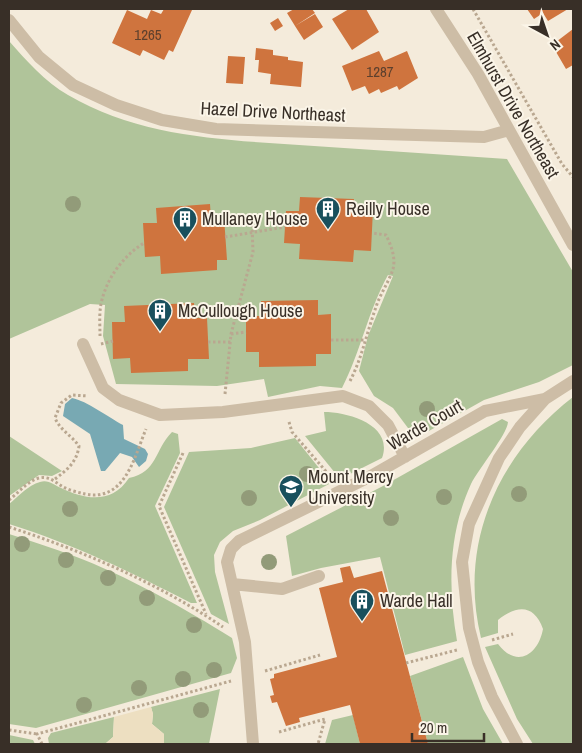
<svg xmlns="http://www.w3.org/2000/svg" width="582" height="753" font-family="'Archivo Narrow',sans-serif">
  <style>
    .green { fill: #b0c49a }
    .plaza { fill: #eddfc1 }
    .water { fill: #78a9b3 }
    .building { fill: #cf743e }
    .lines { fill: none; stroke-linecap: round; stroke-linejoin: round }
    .path { stroke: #b9a790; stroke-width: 3; stroke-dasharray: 2.5 2.5; stroke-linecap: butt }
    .minor { stroke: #cdbda6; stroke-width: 12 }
    .tree { fill: #929b79 }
    .labels { text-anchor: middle; stroke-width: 4; stroke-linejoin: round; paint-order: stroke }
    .number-label { font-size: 15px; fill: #5e402d }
    .street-label { font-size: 18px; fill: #382f27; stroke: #fbf5e8 }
    .poi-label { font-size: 18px; fill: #382f27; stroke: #fbf5e8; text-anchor: start }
  </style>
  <rect width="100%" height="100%" fill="#f4ebdb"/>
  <!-- green -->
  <path class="green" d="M9,41c17,19 36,41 59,54 75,44 162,45 246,51 65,4 129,9 193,13l66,113v93l-34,17 -55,18 -64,36 -9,-4 -18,-24 -19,-12 -15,-25 9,-35 25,-60 -5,-1c-20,36 -27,76 -46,113l-22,-2 -52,11 -4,-18 -47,7 -101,-2 -13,-48 2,-31 -15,-1 -81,35z
    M573,397v347h-40l-16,-25 -32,-72 13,-3c18,24 40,12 45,-15 -9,-25 -26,-24 -45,-9v13l-17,5c-23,-95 17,-183 92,-241z
    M324,412c24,0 70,13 58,46l-42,21 -35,-43 21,-5z
    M502,419l6,3c-1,13 -29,46 -37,62 -23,50 -23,104 -14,157l-52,14 -25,-98 -59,11 -29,8 -6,-40 97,-50z
    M172,432l6,2 2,19 -25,53 42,97h-6c-62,-32 -116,-58 -182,-79v-20c9,-7 19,-19 31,-22 8,-3 14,3 21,6 25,12 51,16 68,-10 29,-6 25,-28 43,-46z
    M9,436l53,35 -10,5 -13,-1 -30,21z
    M295,438l36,45 -71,37 -27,11 -13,11 -6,13 1,17 14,52 -18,-10 -47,-107 25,-55 62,-4z
    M9,534c22,7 44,14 65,22 51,19 112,53 158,82l5,20 -6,15 -195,55 -27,-4z
    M463,657l20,52 20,35h-75l-18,-68z
    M220,689l-11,55h-45v-10l-12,-10 1,-10 -2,-7z
    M353,715l7,29h-35l7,-24z
    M114,717l-1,20 -8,7h-56l-1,-6 3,-5z
    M9,735l24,5 2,4h-26z"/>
  <!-- plaza -->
  <path class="plaza" d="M151,707l2,7 -1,10 12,10v10h-59l8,-7 1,-20z"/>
  <!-- water -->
  <path class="water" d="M72,398c15,3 36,19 51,27l1,14 21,10 3,5 -2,7 -7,6 -7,-10 -12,-4 -15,18h-4l-11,-37 -27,-18 2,-12z"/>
  <!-- building -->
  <path class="building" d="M164,9l28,1 -19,42 -4,-2 -5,10 -21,-10 -3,6 -28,-13 15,-33 20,9 4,-9 10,4z
    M294,9h18l3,4 -20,13 -8,-13z
    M349,9h17l13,23 -27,18 -20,-31z
    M527,9h41l-20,12 -5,-8 -9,6z
    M315,14l8,13 -19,13 -9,-14z
    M278,18l5,8 -8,5 -5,-8z
    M573,29v36l-7,4 -14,-24z
    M256,48l17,2v5l15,2v3l15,2 -2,25 -31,-3 1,-10 -13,-2 1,-12h-4z
    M379,51l5,10 23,-10 11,27 -19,12 -2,-4 -16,7 -2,-4 -10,5 -4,-8 -13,5 -10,-25z
    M228,56l17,1 -2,27 -17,-1z
    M300,197l54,2 -1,10h20l-2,42 -17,-1 -1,12 -54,-3 1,-15 -16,-1 2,-32h13z
    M210,204l1,14 13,-1 3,43h-10v10l-56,4 -1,-18 -15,1 -2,-34h14l-1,-15z
    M318,300v15l13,-1v40h-15v12l-57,1v-15h-13v-36h15v-15z
    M194,303l1,15h12l2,41h-21v12l-57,2 -1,-15 -17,1 -1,-37h13l-1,-16z
    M350,566l4,12 28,-7 46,173h-68l-10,-39 -51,13 1,4 -14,4 -9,-24 -5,1 -2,-7 4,-1 -4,-16 4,-1v-4l63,-17 -18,-69 24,-6 -3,-14z"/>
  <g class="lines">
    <!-- path -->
    <path class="path" d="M473,9l89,155 11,13
      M225,237l60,-10
      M231,334l15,-2
      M100,336c0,-10 -1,-22 1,-32 5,-25 22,-48 43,-61
      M331,340h34
      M208,342h23
      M101,344l12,-3
      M350,381c12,-23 17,-49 26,-74 4,-13 13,-25 17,-38 3,-11 -2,-24 -7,-34l-14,-2
      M225,394l6,-60 22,-82 -1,-27
      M289,422l3,10 38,44
      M183,453l-24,53 47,108
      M55,479c12,-9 22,-17 24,-33 -8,-11 -19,-16 -24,-28l6,-15 11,-8 16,1
      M9,500c8,-6 17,-17 27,-21 10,-4 17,1 24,6 7,5 17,7 25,9 40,8 49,-36 61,-65
      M9,527c74,24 149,56 214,100
      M492,640l21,-6
      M406,663l51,-13
      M265,671l55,-16
      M9,730l28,4
      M279,732l46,-13 -7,25
      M42,744l-5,-10 194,-53"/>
    <!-- minor -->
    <path class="minor" d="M436,9l42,65 95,171
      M9,20l30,37 34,28 43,20 46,15 54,9 268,8 25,-7
      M83,344l20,44 16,12 41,15 63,-3 120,-16 26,10 19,19 17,32
      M232,584l50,5 37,-13
      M253,744l-8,-102 -18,-80 4,-13 8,-8 132,-65 114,-65 60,-12
      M517,744l-25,-47 -14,-35 -9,-34 -7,-66 7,-38 30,-66 21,-31 25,-28 28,-18"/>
  </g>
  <!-- trees -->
  <g class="tree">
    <circle cx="73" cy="204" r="8"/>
    <circle cx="427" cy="409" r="8"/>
    <circle cx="307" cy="474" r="8"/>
    <circle cx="519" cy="494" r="8"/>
    <circle cx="444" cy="497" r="8"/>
    <circle cx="249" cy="498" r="8"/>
    <circle cx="70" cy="509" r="8"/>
    <circle cx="391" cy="518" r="8"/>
    <circle cx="22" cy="544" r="8"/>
    <circle cx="66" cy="560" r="8"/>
    <circle cx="269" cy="562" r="8"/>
    <circle cx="108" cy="578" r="8"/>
    <circle cx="147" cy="598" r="8"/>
    <circle cx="194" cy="625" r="8"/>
    <circle cx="214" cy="670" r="8"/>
    <circle cx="183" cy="679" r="8"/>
    <circle cx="139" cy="688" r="8"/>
    <circle cx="84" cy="705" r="8"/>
    <circle cx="201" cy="710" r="8"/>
  </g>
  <!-- icons -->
  <defs>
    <symbol id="building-pin" viewBox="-11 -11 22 30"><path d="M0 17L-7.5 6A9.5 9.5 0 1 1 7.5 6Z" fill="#19505d" stroke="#fbf5e8"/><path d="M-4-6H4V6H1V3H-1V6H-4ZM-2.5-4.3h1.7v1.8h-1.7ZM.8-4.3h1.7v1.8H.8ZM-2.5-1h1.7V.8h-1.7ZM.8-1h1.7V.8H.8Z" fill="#fff"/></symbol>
    <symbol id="university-pin" viewBox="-11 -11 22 30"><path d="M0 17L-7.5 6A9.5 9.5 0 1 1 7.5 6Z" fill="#19505d" stroke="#fbf5e8"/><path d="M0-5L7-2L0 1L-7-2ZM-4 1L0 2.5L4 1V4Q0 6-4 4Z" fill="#fff"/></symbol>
  </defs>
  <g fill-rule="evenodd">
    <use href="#building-pin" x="314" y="195" width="28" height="38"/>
    <use href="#building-pin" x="171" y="205" width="28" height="38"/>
    <use href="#building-pin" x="146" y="297" width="28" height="38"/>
    <use href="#university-pin" x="277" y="473" width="28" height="38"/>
    <use href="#building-pin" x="348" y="587" width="28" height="38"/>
  </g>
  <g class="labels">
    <!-- number labels -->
    <g class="number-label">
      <text x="148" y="40">1265</text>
      <text x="380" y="77">1287</text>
    </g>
    <!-- street labels -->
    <g class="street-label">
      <text transform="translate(513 105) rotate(60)" y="6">Elmhurst Drive Northeast</text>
      <text transform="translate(273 112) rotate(3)" y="6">Hazel Drive Northeast</text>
      <text transform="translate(425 425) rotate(-30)" y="6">Warde Court</text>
    </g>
    <!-- poi labels -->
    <g class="poi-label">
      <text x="346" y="215">Reilly House</text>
      <text x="202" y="225">Mullaney House</text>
      <text x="178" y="317">McCullough House</text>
      <text x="308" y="483">Mount Mercy<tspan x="308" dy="21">University</tspan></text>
      <text x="380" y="607">Warde Hall</text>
    </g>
  </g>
  <!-- border -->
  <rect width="582" height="753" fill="none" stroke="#382f27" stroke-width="20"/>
  <!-- north arrow -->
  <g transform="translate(547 35) rotate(140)" stroke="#fbf5e8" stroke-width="4" paint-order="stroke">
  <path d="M0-4L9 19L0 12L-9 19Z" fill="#382f27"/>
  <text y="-8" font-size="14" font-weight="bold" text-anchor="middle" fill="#382f27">N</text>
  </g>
  <!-- scale -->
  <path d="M412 733v8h72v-8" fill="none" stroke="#382f27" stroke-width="2.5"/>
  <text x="420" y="733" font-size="15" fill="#382f27" stroke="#fbf5e8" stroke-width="4" paint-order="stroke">20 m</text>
</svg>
